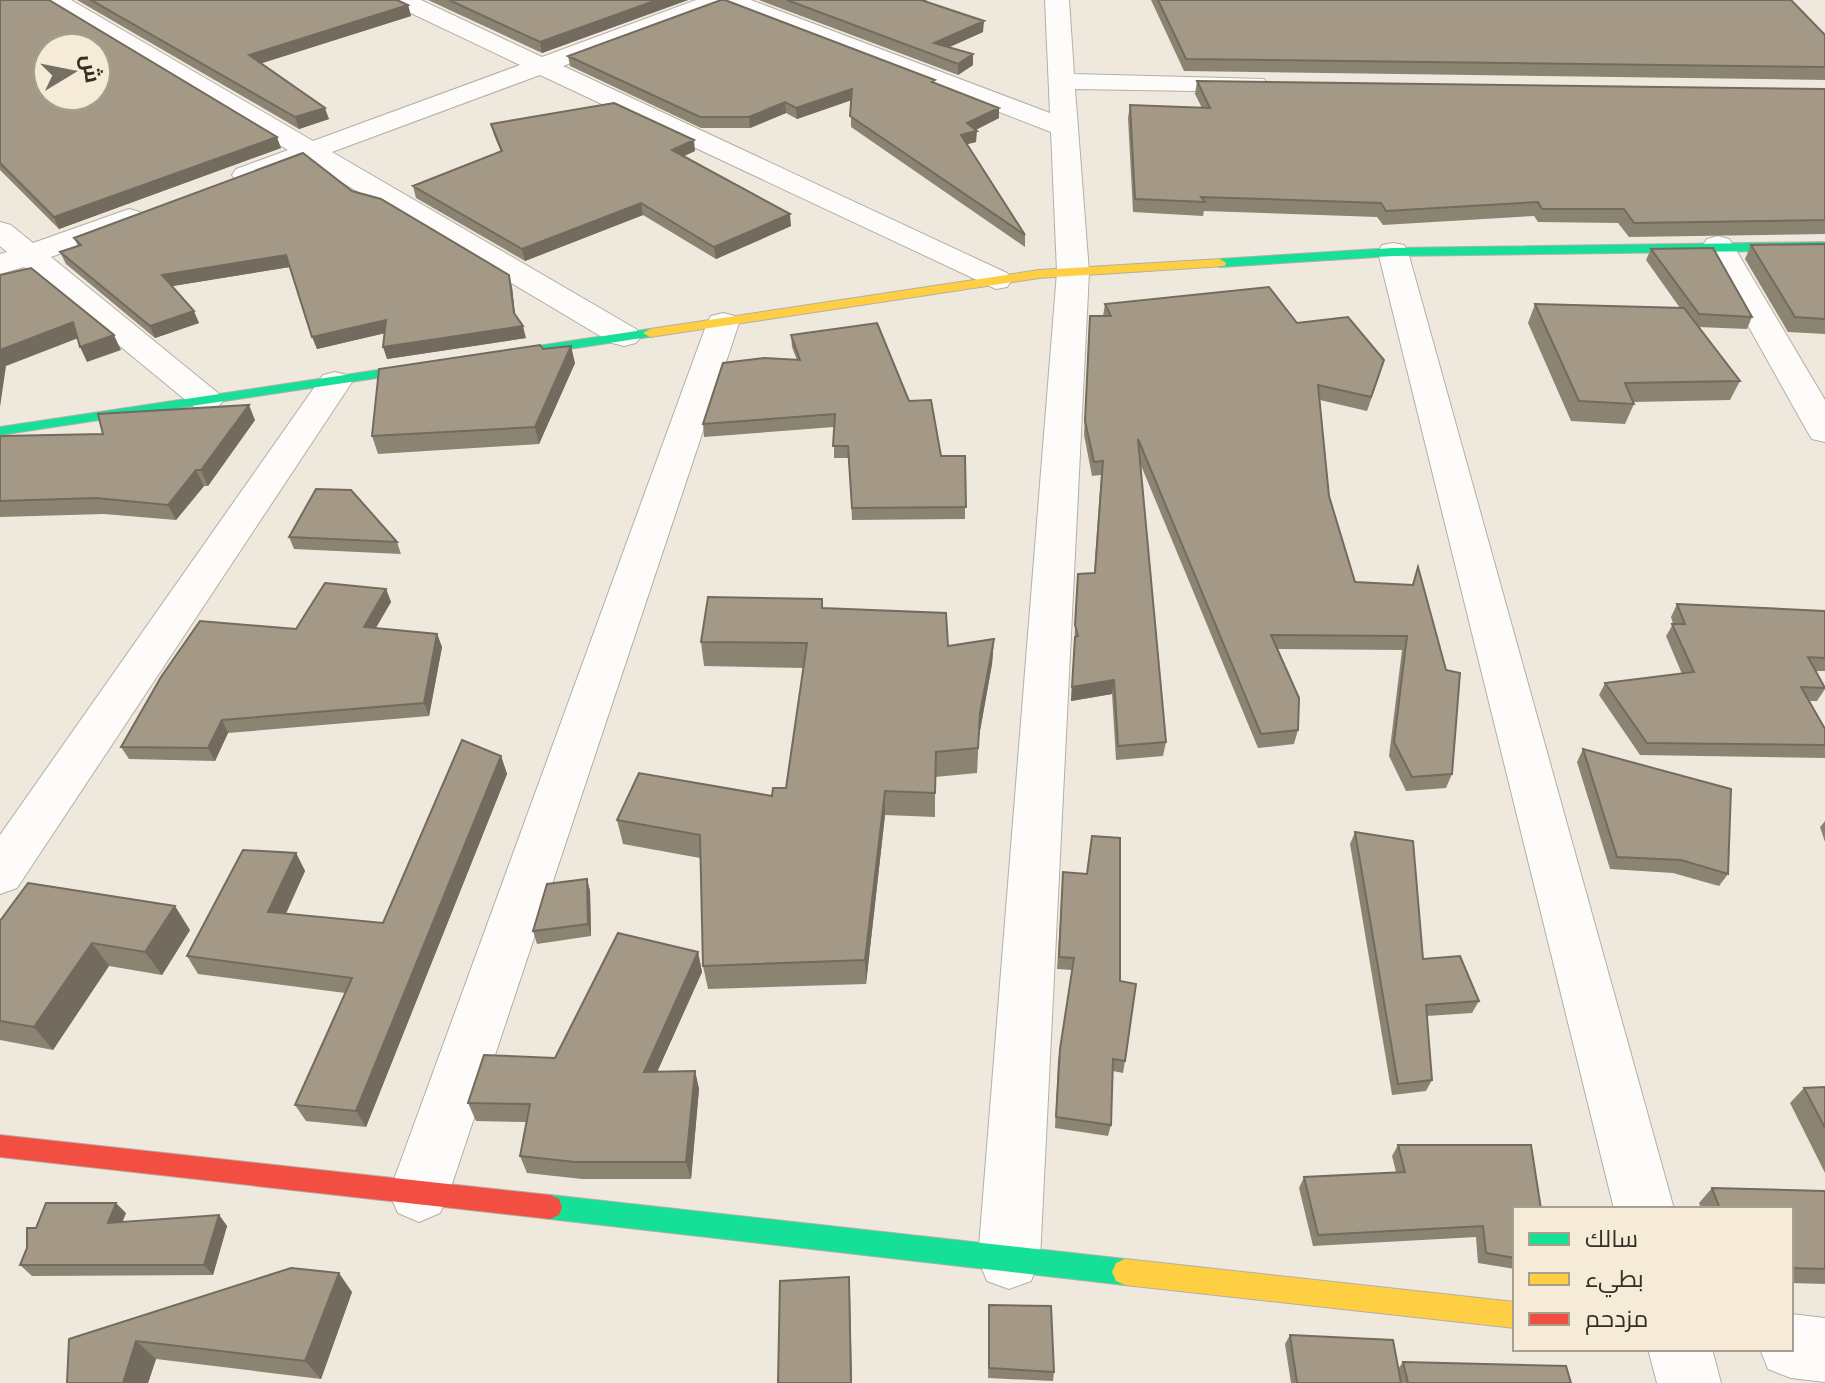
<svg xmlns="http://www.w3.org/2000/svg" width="1825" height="1383" font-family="'Libre Baskerville',Cairo,serif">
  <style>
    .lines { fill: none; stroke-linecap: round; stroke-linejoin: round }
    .street-casing { stroke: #b4afa6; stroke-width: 2 }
    .fast-casing { stroke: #b4afa6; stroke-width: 2 }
    .slow-casing { stroke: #b4afa6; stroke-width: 2 }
    .jam-casing { stroke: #b4afa6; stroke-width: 2 }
    .street { fill: #fdfcfa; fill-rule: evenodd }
    .fast { fill: #16e098; fill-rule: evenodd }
    .slow { fill: #ffcf43; fill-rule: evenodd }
    .jam { fill: #f24e42; fill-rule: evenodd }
    .wall { fill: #8c8473 }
    .shaded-wall { fill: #726b5e }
    .building { fill: #a39986; stroke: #726b5e; stroke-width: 2; fill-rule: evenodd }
  </style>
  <rect width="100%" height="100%" fill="#efe9dd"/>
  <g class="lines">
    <defs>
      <path id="street" d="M42,0h29l242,141 207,-76 -126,-60 -4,-5h31l121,57 154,-57h55l299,113 -5,-113h24l5,74 190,5 4,5 -4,5 -9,3 -180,-3 14,183 -49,987 -9,22 -22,8 -22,-8 -9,-22 79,-987 -6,-140 -327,-126 -161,60 444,207 5,7 -5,7 -11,2 -456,-214 -208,77 304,177 5,7 -5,7 -12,3 -12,-3 -304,-181 -52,19h-20l-4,-6 4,-6 52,-19z
        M129,209l11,3 4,6 -4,6 -89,33 167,136 6,7 -6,7 -12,4 -12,-4 -170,-140 -24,7v-20l7,-2 -7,-6v-24l11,3 22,18z
        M1718,236l11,3 4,6 92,155v42l-13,-3 -5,-8 -104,-186 4,-6z
        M1393,243l11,2 4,7 266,957h-60l-236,-957 4,-7z
        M723,313l12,3 4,7 -290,870 -9,20 -21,9 -21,-9 -9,-20 318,-870 4,-7z
        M335,372l12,3 5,7 -335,506 -17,6v-59l323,-460z
        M1791,1314l34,4v64l-34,-4 -23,-9 -8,-20h31z
        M1648,1349h64l9,34h-64z"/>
      <path id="fast" d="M1825,242v8l-432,6 -173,11 -6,-4 6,-4 173,-11z
        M650,329l5,1v6l-655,99v-8z
        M550,1195l575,64 9,4 4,9 -4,9 -9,4 -575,-66 -9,-4 -3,-8 3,-8z"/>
      <path id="slow" d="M1220,259l6,4 -1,3 -186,12 -389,59 -7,-4 7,-4 389,-59z
        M1125,1259l390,43v26l-390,-43 -9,-4 -4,-9 4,-9z"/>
      <path id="jam" d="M0,1135l550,60 9,4 3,8 -3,8 -9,4 -550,-62z"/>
    </defs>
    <!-- street casing -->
    <use href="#street" class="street-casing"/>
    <!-- fast casing -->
    <use href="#fast" class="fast-casing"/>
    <!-- slow casing -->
    <use href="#slow" class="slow-casing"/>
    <!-- jam casing -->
    <use href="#jam" class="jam-casing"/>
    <!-- street -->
    <use href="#street" class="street"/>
    <!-- fast -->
    <use href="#fast" class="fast"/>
    <!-- slow -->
    <use href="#slow" class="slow"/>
    <!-- jam -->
    <use href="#jam" class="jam"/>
  </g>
  <!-- wall -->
  <path class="wall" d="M0,0l281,148 -222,81 -59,-59z
    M77,0h320l11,5 3,11 -150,47 68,56 -30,10z
    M428,0h260l-146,53z
    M759,0h169l-3,1 58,31 -34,15 24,7v11l-15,10z
    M1151,0h640l34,35v45l-641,-9z
    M568,56l367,27 64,35 -23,12v12l-9,2 58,91v12l-174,-120v-27l-54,19 -11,-6 -36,15h-49l-131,-62z
    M1197,81l628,8v145l-196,3 -11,-14 -80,-1 -4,-6 -151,9 -6,-8 -173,-6 -1,5 -70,-4 -5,-94 2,-13 72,3 -7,-14z
    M491,124l204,27 -11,5 107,70 -75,33 -73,-44 -118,46 -109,-63 -3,-12 88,-34 -7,-17z
    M352,191l160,96 3,29 11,22 -139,21 -2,-26 -68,16 -27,-82 -118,19 27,37 -44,15 -89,-74 -6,-12 18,-6 -4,-8z
    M1825,244v90l-37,-2 -43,-73 6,-14z
    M1651,249l101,68 -5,12 -49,-2 42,54 -10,19 -97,2 1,2 -9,20 -54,-3 -43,-98 7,-19 145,4 -34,-48z
    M1105,304l192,19 83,51 -13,37 -47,-11 9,96 26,86 57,3 6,-18 34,207 -6,14 -40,3 -17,-35 13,-106 -125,-1 21,81 -4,14 -36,4 -118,-285 26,279 -3,14 -47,4 -4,-66 -41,7 7,-127 16,-1 7,-98 -9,1 -8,-41 5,-105 1,-14h13z
    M791,335l118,66 32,55h24v63l-113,1 -3,-62h-15v-31l-130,10 -1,-13 94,-64 -5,-13z
    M543,349l32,14 -36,81 -161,10 -6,-18z
    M255,420l-47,66h-4l-28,34 -72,-6 -104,3v-81l103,-2z
    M289,537l108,5 4,12 -107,-5z
    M386,589l5,13 -16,26 62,6 5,13 -13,69 -201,17 -13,28 -86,-2 -8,-12 175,-118z
    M822,599l1,9 125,38 46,-7 -2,25 -13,71 -2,38 -42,4v40l-50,-2 -19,169 -158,5 -5,-23 -3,-108 -77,-14 -6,-24 155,-24 14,-8 18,-120 -100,-2 -3,-24z
    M1677,604l148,7v60h-9l9,18 -8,12h-9l17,28v29l-185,-3 -41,-60 6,-12 77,-9 -16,-38 7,-12 -2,-7z
    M1583,749l145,125 -9,12 -46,-13 -63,-4 -33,-107z
    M501,756l6,18 -141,353 -60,-6 -11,-16 50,-112 -147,-19 -11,-18 109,-103 9,18 -19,43 97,9z
    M1825,821v21l-5,-15z
    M1355,832l68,127 56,42 -7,12 -45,3 5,64 -6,11 -34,4 -42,-251z
    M1063,872l57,109 5,80 -2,12 -10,-2 -2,54 -3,11 -53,-8 3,-67 14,-91 -15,-1z
    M587,879l3,12 1,45 -54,8 -4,-13z
    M0,921l190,9 -28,45 -53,-9 -56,84 -53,-10z
    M698,952l4,20 -45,100 38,-1 4,18 -8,90h-109l-55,-6 -7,-17 6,-34 -50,-1 -8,-18 87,-45z
    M1825,1087v86l-35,-70 14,-15z
    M1398,1145l117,64v60l-37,-6 -2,-26 -163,9 -14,-58 5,-11 92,-5 -4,-16z
    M1712,1188l113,3v93l-34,-1v-74h-90l-2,-6z
    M126,1213l-4,9 97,-7 8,11 -14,49 -181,1 -12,-11 16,-37z
    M352,1292l-31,87 -165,-20 -8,24h-81l2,-44z
    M989,1305l65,67 -1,9 -65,-3z
    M1290,1335l108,34 5,-7 168,21h-280l-6,-39z"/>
  <!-- shaded-wall -->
  <path class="shaded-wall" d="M657,0h31l-146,53 -2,-11z
    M408,5l3,11 -158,50 -4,-11z
    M984,21l-1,11 -49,22v-11z
    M973,54v11l-15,10v-11z
    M852,89v11l-55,19 -1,-11z
    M785,102l1,11 -36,15 -1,-11z
    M325,108l4,11 -30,10 -4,-12z
    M999,108v10l-28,14 6,-1 -1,11 -16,4 1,-11 6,-12z
    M277,137l4,11 -222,81 -5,-12z
    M694,140l1,11 -22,10 -1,-11z
    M641,203l2,12 -118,46 -3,-12z
    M790,214l1,12 -75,33 -2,-12z
    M286,255l4,12 -123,20 -5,-12z
    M509,275l3,12 4,38 -2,-12z
    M194,311l5,12 -44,15 -5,-12z
    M386,320l4,12 -73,17 -5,-12z
    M73,322l8,15 -75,29 -6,41v-57z
    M523,326l3,12 -139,21 -4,-12z
    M114,335l7,15 -34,12 -7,-15z
    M571,346l4,17 -36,81 -4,-17z
    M249,405l6,15 -47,66 -7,-16z
    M196,470l8,16 -28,34 -8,-15z
    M386,589l5,13 -22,38 -5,-13z
    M437,634l5,13 -13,69 -5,-13z
    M994,639l-2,25 -13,73 1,-24z
    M1114,680l-2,14 -41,7 1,-14z
    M222,720l6,13 -13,28 -7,-13z
    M501,756l6,18 -141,353 -10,-16z
    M885,791v24l-19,169 -1,-24z
    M296,853l9,18 -27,59 -10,-18z
    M587,879l3,12 1,45 -3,-12z
    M175,906l15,24 -28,45 -17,-23z
    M92,943l17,23 -56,84 -19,-23z
    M698,952l4,20 -53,118 -5,-18z
    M695,1071l4,18 -8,90 -5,-17z
    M116,1203l10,10 -8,20 -10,-10z
    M219,1215l8,11 -14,49 -9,-10z
    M339,1273l13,19 -31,87 -16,-18z
    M849,1277l1,17 2,89h-1z
    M136,1341l20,18 -8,24h-25z"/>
  <!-- building -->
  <path class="building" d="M0,0h49l228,137 -223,80 -54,-54zM48,48h48v48h-48z
    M91,0h306l11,5 -159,50 76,53 -30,9z
    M449,0h208l-117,42z
    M721,0h4l210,80 -3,2 67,26 -32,15 10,8 -16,4 64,100 -175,-119 2,-27 -56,19 -11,-6 -36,15h-49l-132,-61z
    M787,0h134l63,21 -50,22 39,11 -15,10z
    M1158,0h633l34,35v32l-639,-8z
    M1197,81l628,8v131l-191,3 -10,-14h-82l-4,-7 -152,9 -5,-8 -180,-6 4,5 -70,-3 -5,-94 80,3z
    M614,103l80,37 -22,10 118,64 -76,33 -73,-44 -119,46 -109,-63 89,-35 -11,-27z
    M303,153l49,38 29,8 128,76 5,38 9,13 -140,21 3,-27 -74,17 -26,-82 -124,20 32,36 -44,15 -90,-74 21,-7 -7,-7z
    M1825,244v75l-30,-2 -44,-72z
    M1713,248l39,69 -53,-3 -48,-65z
    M31,268l83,67 -34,12 -7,-25 -73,28v-75z
    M1269,287l28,36 51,-6 36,43 -13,37 -53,-12 11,111 26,86 58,3 5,-18 28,103 14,3 -8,101 -40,3 -18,-35 13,-106 -136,-1 28,63 -1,32 -37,4 -123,-295 28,303 -48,4 -4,-66 -42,7 3,-50 3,-1 -3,-11 3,-51 17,-1 8,-112 -9,1 -9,-41 5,-105h21l-6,-12z
    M1535,304l149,4 56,73 -115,2 9,21 -55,-3z
    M877,323l32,78 22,-1 10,56h24l1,51 -114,1 -4,-62h-15l2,-32 -132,10 20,-61 41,-5 36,2 -9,-25z
    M540,345l3,4 28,-3 -36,81 -163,9 7,-67z
    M249,405l-48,65h-5l-28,35 -72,-7 -96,3v-65l103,-2 -5,-20z
    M316,489l35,1 46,52 -108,-5z
    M325,583l61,6 -22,38 73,7 -13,69 -202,17 -14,28 -87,-1 40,-70 39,-56 96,8z
    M708,597l114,2v9l124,5 2,33 46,-7 -14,74 -2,35 -42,4 -1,41 -50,-2 -20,169 -162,6 -3,-131 -83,-15 22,-47 133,23 1,-8h13l21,-145 -106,-1z
    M1677,604l148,7v47l-17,-1 17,31 -24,-1 24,42v16l-178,-2 -42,-60 89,-11 -22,-48h13z
    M462,740l39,16 -145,355 -61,-6 57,-127 -165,-22 56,-106 53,3 -28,59 115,11z
    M1583,749l148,40 -3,85 -47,-14 -64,-3z
    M1355,832l58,9 10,118 37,-3 19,45 -53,4 6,75 -34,4z
    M1092,836l28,2v143l16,3 -11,77 -12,-2 -2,66 -55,-8 4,-68 14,-91 -15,-1 4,-85 24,2z
    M587,879l1,45 -55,7 14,-47z
    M28,883l147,23 -30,46 -53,-9 -58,84 -34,-6v-100z
    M618,933l80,19 -54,120 51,-1 -9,91h-111l-55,-6 10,-52 -62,-1 16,-48 71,3z
    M1825,1087v41l-21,-40z
    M1398,1145h133l10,64h-26v49l-29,-5 -3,-27 -165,9 -14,-58 101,-5z
    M1712,1188l113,3v78l-34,-1v-59h-71z
    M46,1203h70l-8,20 111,-8 -15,50h-184l7,-17v-20h9z
    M291,1268l48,5 -34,88 -169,-20 -13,42h-56l2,-44z
    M849,1277l2,106h-73l2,-102z
    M989,1305l62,1 3,66 -65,-4z
    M1290,1335l103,5 8,43h-104z
    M1403,1362l163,4 5,17h-163z"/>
  <!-- legend -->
  <rect x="1513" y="1207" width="280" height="144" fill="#f6ebd6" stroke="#a89f90" stroke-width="2"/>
  <rect x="1529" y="1233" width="40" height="12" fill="#16e098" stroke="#a89f90" stroke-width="2"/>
  <text x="1585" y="1247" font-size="24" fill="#332e26">سالك</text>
  <rect x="1529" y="1273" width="40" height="12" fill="#ffcf43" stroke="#a89f90" stroke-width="2"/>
  <text x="1585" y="1287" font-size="24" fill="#332e26">بطيء</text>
  <rect x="1529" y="1313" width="40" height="12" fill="#f24e42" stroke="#a89f90" stroke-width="2"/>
  <text x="1585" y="1327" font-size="24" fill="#332e26">مزدحم</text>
  <!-- north arrow -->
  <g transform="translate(72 72) rotate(80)"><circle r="38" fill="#f6ebd6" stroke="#a89f90" stroke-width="2"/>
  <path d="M0-6L14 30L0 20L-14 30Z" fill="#756f66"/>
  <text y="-12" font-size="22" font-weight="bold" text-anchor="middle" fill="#332e26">ش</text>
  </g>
</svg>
